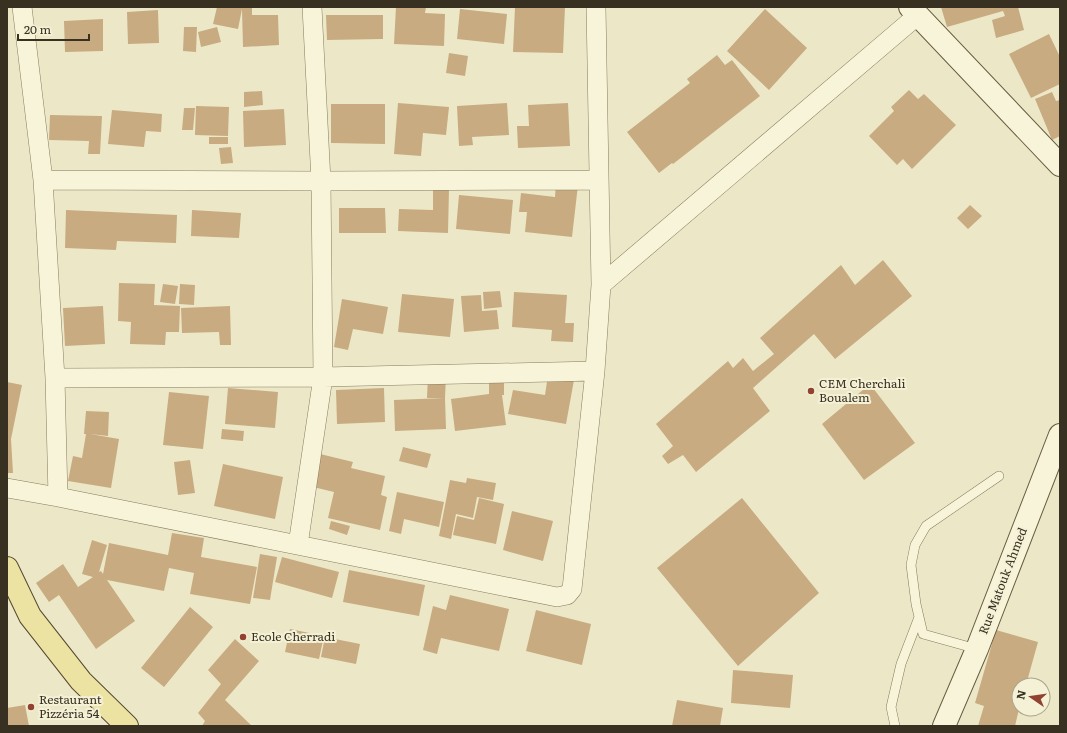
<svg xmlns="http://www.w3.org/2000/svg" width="1067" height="733" font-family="Literata,serif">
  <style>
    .building { fill: #c8ab80 }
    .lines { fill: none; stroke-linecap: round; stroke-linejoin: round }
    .lane-casing { stroke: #877b5e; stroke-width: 10 }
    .street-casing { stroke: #877b5e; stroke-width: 20 }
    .secondary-casing { stroke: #685c41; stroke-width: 24 }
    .primary-casing { stroke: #554831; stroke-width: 24 }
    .lane { stroke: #f7f4da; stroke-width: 9 }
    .street { stroke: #f7f4da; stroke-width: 19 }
    .secondary { stroke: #f7f4da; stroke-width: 22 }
    .primary { stroke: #ece3a2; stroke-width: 22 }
    .poi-dot { fill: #924231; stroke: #f4f1d6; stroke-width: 1.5 }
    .labels { text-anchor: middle; stroke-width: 4; stroke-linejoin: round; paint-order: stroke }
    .poi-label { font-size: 12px; fill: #383020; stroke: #f4f1d6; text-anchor: start }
    .street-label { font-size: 12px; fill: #383020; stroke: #f4f1d6 }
  </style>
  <rect width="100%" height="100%" fill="#ece8c7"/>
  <!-- building -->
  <path class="building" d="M217,7h35v8h26l1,30 -36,2 -1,-38 -4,20 -25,-5z
    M396,7h30l-1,6 20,1 -1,32 -50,-2z
    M515,7h50l-2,46 -50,-1z
    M941,7h77l6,23 -28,8 -4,-18 13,-4 -2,-5 -56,16z
    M460,9l47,5 -3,30 -47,-5z
    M765,9l42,39 -38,42 -42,-39z
    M158,10l1,33 -31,1 -1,-32z
    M326,15h57v24l-56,1z
    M103,19v32l-38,1 -1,-31z
    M184,27h13l-1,25 -13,-1z
    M217,27l4,15 -20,5 -3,-15z
    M1049,34l11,23v27l-29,14 -22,-44z
    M449,53l19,3 -3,20 -19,-3z
    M717,55l8,10 7,-5 28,36 -87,68 -1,-1 -13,10 -32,-41 63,-49 -3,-4z
    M909,90l9,9 6,-5 32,31 -44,44 -9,-10 -6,6 -28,-29 25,-25 -3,-4z
    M262,91l1,14 -19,2v-15z
    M1052,92l4,9 4,-1v36l-8,4 -17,-41z
    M398,103l51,4 -3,28 -23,-2 -2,23 -27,-2z
    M507,103l2,32 -37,2 1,8 -14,1 -2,-40z
    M568,103l2,43 -52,2 -1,-22h12l-1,-21z
    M331,104h54v40l-54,-1z
    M196,106l33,1 -1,29 -33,-1z
    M184,108h11l-2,22h-11z
    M284,109l2,36 -42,2 -1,-36z
    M112,110l50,4 -1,18 -15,-1 -2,16 -36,-3z
    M50,115l52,1 -2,38h-12l1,-13 -40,-1z
    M209,137h19v7h-19z
    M231,147l2,16 -12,1 -2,-16z
    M556,183l22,2 -6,52 -47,-5 2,-20h-8l2,-19 34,4z
    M433,189h16l-1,44 -50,-2 1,-22 34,1z
    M459,195l54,5 -3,34 -54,-5z
    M970,205l12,11 -14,13 -11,-11z
    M339,208h46l1,25h-47z
    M66,210l111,5 -1,28 -59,-2 -1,9 -51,-2z
    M192,210l49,3 -2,25 -48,-2z
    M883,260l29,36 -77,63 -21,-25 -61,54 17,23 -74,61 -13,-17 -15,9 -6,-8 11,-10 -17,-22 72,-63 5,7 10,-10 10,13 21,-17 -14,-16 81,-73 14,20z
    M119,283l36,1 -1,21 26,1 -1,26h-13l-1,13 -35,-1 1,-22 -13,-1z
    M163,284l15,2 -3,18 -15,-2z
    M180,284l15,1 -1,20 -15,-1z
    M500,291l2,16 -18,2 -1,-17z
    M514,292l53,3 -2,28h9l-1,19 -22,-1 1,-11 -40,-3z
    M402,294l52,5 -4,38 -52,-5z
    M481,295l1,16 15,-1 2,19 -35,3 -3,-36z
    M342,299l46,8 -5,27 -30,-5 -5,21 -14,-3z
    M103,306l2,38 -40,2 -2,-38z
    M230,306l1,39h-11l-1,-13 -37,1 -1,-25z
    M428,375h18l-1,23h-18z
    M548,375l26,5 -8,44 -58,-10 5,-24 32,5z
    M489,378h15v17h-2l4,30 -51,6 -4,-32 38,-5z
    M7,382l15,3 -11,54 2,34h-6z
    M870,384l45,59 -51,37 -42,-56z
    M228,388l50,4 -3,36 -50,-4z
    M384,388l1,34 -48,2 -1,-34z
    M169,392l40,4 -6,53 -40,-4z
    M445,398l1,31 -51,2 -1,-31z
    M86,411l23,1 -1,24 -18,-2 29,5 -8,49 -43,-7 5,-25 9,2 4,-24h-2z
    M222,429l22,2 -1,10 -22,-2z
    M403,447l28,7 -4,14 -28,-7z
    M316,453l37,9 -2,6 34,8 -4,19 6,2 -7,33 -52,-12 6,-26 -25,-6z
    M190,460l5,33 -17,2 -4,-33z
    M223,464l60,13 -8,42 -61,-13z
    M467,478l29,5 -3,17 -16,-3 -4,21 -17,-4 -5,25 -12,-3 11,-56 16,3z
    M397,492l47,10 -5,25 -35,-8 -3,15 -12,-3z
    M479,498l25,6 -8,40 -43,-9 4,-19 17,4z
    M742,498l77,95 -81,73 -81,-98z
    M512,511l41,10 -10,40 -40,-11z
    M331,521l19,5 -3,9 -18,-6z
    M172,533l32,5 -3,19 56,10 -7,37 -60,-10 4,-21 -25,-5 -5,23 -57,-11 28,41 -39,28 -37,-54 -10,7 -13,-19 27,-19 15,23 15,-10 -11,-3 10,-34 15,5 -8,27 2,-1 2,3 6,-31 59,12z
    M260,554l17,3 -7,43 -17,-2z
    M282,557l57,15 -7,26 -57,-16z
    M349,570l76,15 -6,31 -76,-14z
    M450,595l59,14 -10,42 -58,-13 -4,16 -14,-4 10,-44 13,4z
    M190,607l23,20 -49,60 -23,-19z
    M536,610l55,14 -9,41 -56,-14z
    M290,629l34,7 -5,23 -34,-7z
    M996,630l42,12 -12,43h-7v24l-4,17h-37l6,-20 -9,-3z
    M325,637l35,7 -4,20 -35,-7z
    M235,639l24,22 -34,39 27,26h-50l3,-5 -7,-8 23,-29 -13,-14z
    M733,670l60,5 -3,33 -59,-5z
    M677,700l46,8 -3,18h-48z
    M25,705l4,21h-22v-18z"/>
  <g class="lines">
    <defs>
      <path id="lane" d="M977,649l-54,-15 -7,-30 -5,-39 4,-20 11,-19 73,-50
        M895,726l-4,-19 10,-43 18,-47"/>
      <path id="street" d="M22,7l21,173 12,198 3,119
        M43,180l278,1 278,-1
        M601,285l317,-270
        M55,378l268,-1 272,-6
        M7,488l51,9 499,100 10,-2 5,-6 23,-218 6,-86 -5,-278
        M298,545l25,-168 -2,-196 -9,-174"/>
      <path id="secondary" d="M910,7l150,158
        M944,726l33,-77 83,-214"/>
      <path id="primary" d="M7,568l23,48 51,65 46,45"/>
    </defs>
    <!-- lane casing -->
    <use href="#lane" class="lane-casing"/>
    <!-- street casing -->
    <use href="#street" class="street-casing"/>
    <!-- secondary casing -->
    <use href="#secondary" class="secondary-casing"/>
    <!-- primary casing -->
    <use href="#primary" class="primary-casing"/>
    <!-- lane -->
    <use href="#lane" class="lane"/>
    <!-- street -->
    <use href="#street" class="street"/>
    <!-- secondary -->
    <use href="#secondary" class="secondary"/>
    <!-- primary -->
    <use href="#primary" class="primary"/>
  </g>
  <!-- markers -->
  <g class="poi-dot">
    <circle cx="811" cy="391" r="4"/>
    <circle cx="243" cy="637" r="4"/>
    <circle cx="31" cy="707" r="4"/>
  </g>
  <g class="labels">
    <!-- poi labels -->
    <g class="poi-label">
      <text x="819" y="388">CEM Cherchali<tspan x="819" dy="14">Boualem</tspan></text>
      <text x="251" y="641">Ecole Cherradi</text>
      <text x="39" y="704">Restaurant<tspan x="39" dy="14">Pizzéria 54</tspan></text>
    </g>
    <!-- street labels -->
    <g class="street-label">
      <text transform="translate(1003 581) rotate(-69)" y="4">Rue Matouk Ahmed</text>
    </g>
  </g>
  <!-- border -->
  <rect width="1067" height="733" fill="none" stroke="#383020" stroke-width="16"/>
  <!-- north arrow -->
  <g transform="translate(1031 697) rotate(283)"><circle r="19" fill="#f4f1d6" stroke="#a9a48d"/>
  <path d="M0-3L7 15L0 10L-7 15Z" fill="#924231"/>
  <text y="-6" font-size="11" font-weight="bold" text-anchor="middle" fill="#383020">N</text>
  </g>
  <!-- scale -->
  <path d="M18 34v6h71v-6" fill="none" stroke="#383020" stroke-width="2"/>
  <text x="24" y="34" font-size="12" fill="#383020" stroke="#f4f1d6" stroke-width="3" paint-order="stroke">20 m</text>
</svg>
